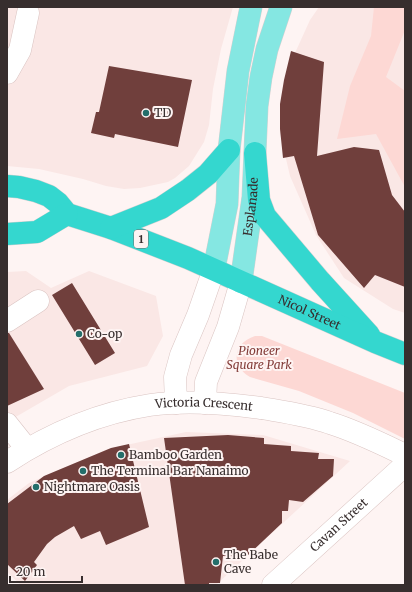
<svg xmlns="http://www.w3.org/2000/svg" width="412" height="592" font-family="Merriweather,serif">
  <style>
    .built { fill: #fae7e5 }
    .green { fill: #fdd8d4 }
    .building { fill: #703f3c }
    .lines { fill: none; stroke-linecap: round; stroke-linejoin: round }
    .minor-casing { stroke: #dac4c2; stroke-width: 23 }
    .major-casing { stroke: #d3d1d1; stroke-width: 23 }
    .highway-casing { stroke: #d3d1d1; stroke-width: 23 }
    .minor { stroke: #fff; stroke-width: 22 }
    .major { stroke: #85e7e2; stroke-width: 22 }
    .highway { stroke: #34d7cf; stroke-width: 22 }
    .poi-dot { fill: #246e6a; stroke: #fef4f3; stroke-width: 1.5 }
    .labels { text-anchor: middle; stroke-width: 4; stroke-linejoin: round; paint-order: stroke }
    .shield { fill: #fef4f3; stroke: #736969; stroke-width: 1 }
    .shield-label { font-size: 11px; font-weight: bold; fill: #372e2e }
    .poi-label { font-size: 12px; fill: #372e2e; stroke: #fef4f3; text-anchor: start }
    .street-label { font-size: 12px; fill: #372e2e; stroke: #fef4f3 }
    .park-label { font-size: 12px; font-style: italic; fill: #833c38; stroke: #fef4f3 }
  </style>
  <rect width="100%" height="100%" fill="#fef4f3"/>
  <!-- built -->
  <path class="built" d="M7,7h226l-12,42 -8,40 -4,36 -5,17 -15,24 -14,12 -7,4 -28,6 -16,1 -18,-3 -23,-7 -44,-10 -32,-3z
    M319,7h86v306l-12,-4 -49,-31 -28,-43 -26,-59 -10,-43 10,-69 20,-44z
    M26,271l25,17 38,-17 67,25 7,40 -16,30 -78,20 -62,36v-150z
    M186,432l77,3 87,26 -134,124h-195l-14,-13v-72l22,-17 79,-34z"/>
  <!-- green -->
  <path class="green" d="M374,7h31v23l-19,47 19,14v96l-29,-53 -39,5 13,-53 21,-50z
    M255,336h7l143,57v46l-52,-26 -54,-22 -49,-14c-20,-12 -17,-34 5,-41z"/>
  <!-- building -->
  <path class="building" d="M291,51l33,11 -7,94 37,-9 25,3 13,45 13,17v75l-30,-12 -11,13 -46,-53 -24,-79 -11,2 -3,-29v-25l4,-24z
    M109,66l83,14 -14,67 -63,-13 -1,4 -23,-5 5,-21h3z
    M72,283l43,70 -20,12 -43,-70z
    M7,333h2l35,56 -37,17z
    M228,435l36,3v6l27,2v5l28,2 -1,6h16l-1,17 -30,26 -14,-2 -1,11h-6v12l-36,34 -23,-1 -3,27h-11v2h-24l-21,-147z
    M129,444l20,83 -43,18 -6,-14 -19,8 -7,-13 -19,11 -8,7 -13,18 3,3 -12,16 -18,-17v-60l37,-28 67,-28z"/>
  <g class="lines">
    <defs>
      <g id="minor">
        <path d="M7,73l13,-23 8,-37"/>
        <path d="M7,321l31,-20"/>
        <path d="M176,403l-1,-26 6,-22 17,-40 16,-46"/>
        <path d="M205,403l1,-21 22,-55 13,-45"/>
        <path d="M7,424l20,25"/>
        <path id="s1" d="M7,462c43,-28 91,-49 143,-57 36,-5 75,-2 111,3 23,4 46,7 69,15 26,8 50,20 75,32"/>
        <path id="s2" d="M273,585l132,-120"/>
      </g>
      <g id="major">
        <path d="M214,269l13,-65 2,-54 9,-79 13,-64"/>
        <path id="s3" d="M241,282l12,-85 4,-91 4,-29 6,-28 14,-42"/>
      </g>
      <g id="highway">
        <path d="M255,153l4,47 6,16 55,65 49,54"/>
        <path id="s4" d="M7,186l12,1 17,4 13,5 9,7 9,11 44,14 77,30 187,84 30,12"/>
        <path d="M111,228l50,-20 27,-18 20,-16 21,-24"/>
        <path d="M7,234l30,-2 30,-18"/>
      </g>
    </defs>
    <!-- minor casing -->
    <use href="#minor" class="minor-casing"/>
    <!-- major casing -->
    <use href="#major" class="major-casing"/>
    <!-- highway casing -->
    <use href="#highway" class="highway-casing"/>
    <!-- minor -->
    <use href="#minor" class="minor"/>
    <!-- major -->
    <use href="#major" class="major"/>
    <!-- highway -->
    <use href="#highway" class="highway"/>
  </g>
  <!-- markers -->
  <g class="poi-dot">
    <circle cx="146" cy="113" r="4"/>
    <circle cx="79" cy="334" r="4"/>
    <circle cx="121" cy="455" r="4"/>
    <circle cx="83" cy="471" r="4"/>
    <circle cx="36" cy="487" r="4"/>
    <circle cx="216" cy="562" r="4"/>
  </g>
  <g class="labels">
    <!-- shield labels -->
    <rect class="shield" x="134" y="230" width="14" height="18" rx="3"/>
    <g class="shield-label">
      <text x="141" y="243">1</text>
    </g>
    <!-- poi labels -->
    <g class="poi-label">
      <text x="154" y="117">TD</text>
      <text x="87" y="338">Co-op</text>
      <text x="129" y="459">Bamboo Garden</text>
      <text x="91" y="475">The Terminal Bar Nanaimo</text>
      <text x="44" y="491">Nightmare Oasis</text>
      <text x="224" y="559">The Babe<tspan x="224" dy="14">Cave</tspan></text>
    </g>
    <!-- street labels -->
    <g class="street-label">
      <text dy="4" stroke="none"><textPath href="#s3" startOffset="76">Esplanade</textPath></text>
      <text dy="4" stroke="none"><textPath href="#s4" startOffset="331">Nicol Street</textPath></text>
      <text dy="4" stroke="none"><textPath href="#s1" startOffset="209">Victoria Crescent</textPath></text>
      <text dy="4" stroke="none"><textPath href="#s2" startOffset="89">Cavan Street</textPath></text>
    </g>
    <!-- park labels -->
    <g class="park-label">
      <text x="259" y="355">Pioneer<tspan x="259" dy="14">Square Park</tspan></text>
    </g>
  </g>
  <!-- border -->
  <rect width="412" height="592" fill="none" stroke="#372e2e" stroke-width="16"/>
  <!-- scale -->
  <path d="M10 576v6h72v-6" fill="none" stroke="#372e2e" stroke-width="2"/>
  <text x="16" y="576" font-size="12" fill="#372e2e" stroke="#fef4f3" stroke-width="3" paint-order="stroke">20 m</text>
</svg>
